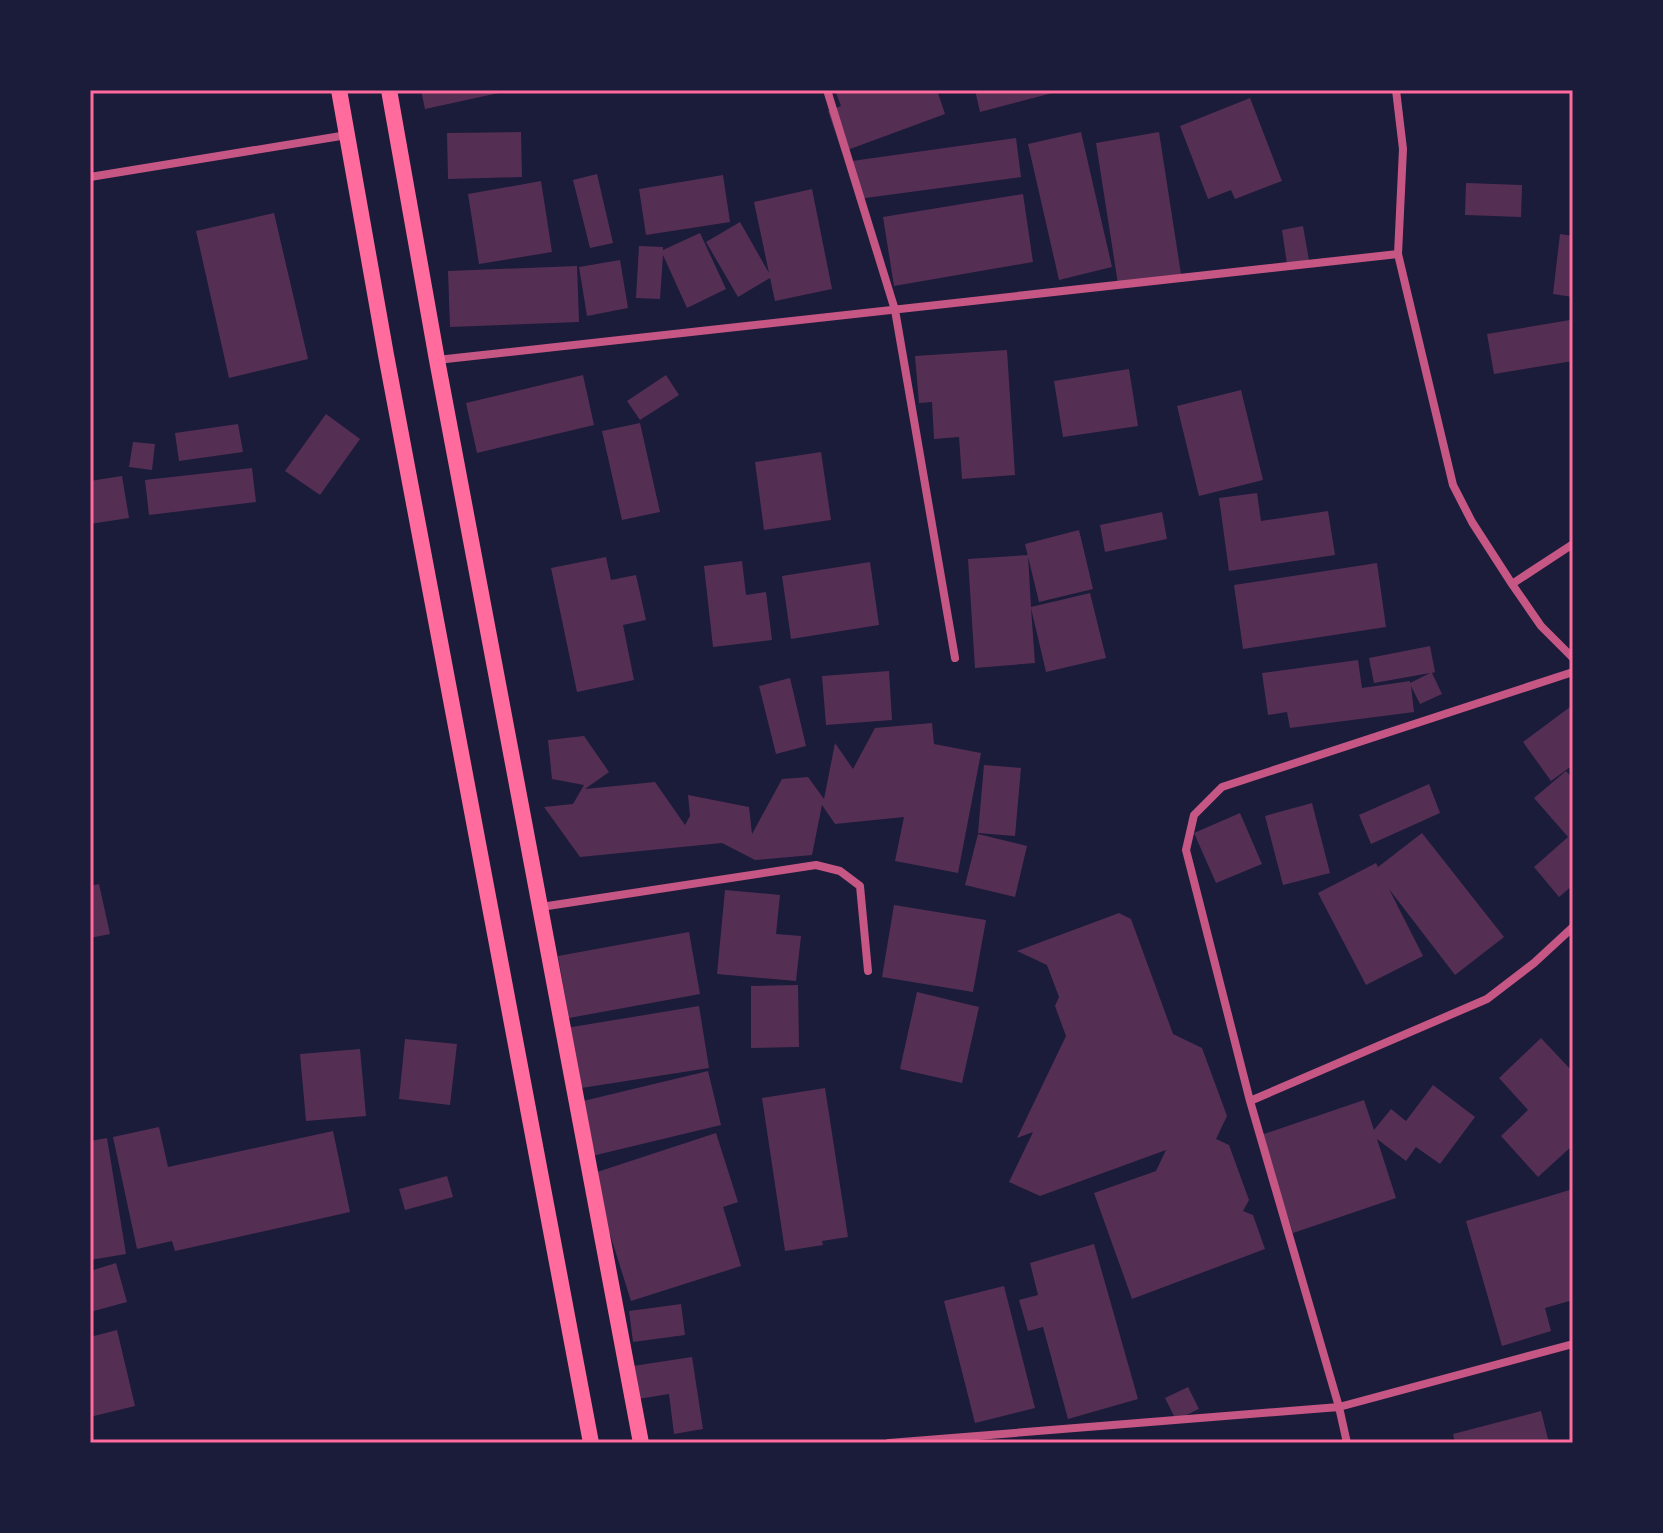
<svg xmlns="http://www.w3.org/2000/svg" width="1663" height="1533" font-family="Literata,serif">
  <style>
    .building { fill: #542f53 }
    .lines { fill: none; stroke-linecap: round; stroke-linejoin: round }
    .minor { stroke: #c65784; stroke-width: 8 }
    .secondary { stroke: #ff6b9d; stroke-width: 16 }
    .neatline { fill: none; stroke: #ff6b9d; stroke-width: 3 }
  </style>
  <rect width="100%" height="100%" fill="#1b1b3a"/>
  <!-- building -->
  <path class="building" d="M421,90h87v1l-83,18z
    M835,90h102l8,24 -103,38 -14,-41 13,-5z
    M975,90h85v1l-80,21z
    M1250,98l32,83 -47,18 -4,-9 -23,9 -28,-73z
    M521,132l1,45 -74,2 -1,-46z
    M1081,132l31,135 -53,13 -31,-136z
    M1159,132l22,142 -63,10 -22,-141z
    M1016,138l5,39 -163,22 -6,-38z
    M597,174l16,69 -23,5 -17,-68z
    M723,175l7,47 -84,13 -7,-46z
    M541,181l11,71 -73,12 -11,-70z
    M1466,183l56,2 -1,32 -56,-2z
    M812,189l20,100 -57,12 -5,-23 -32,19 -32,-55 34,-20 29,51 -15,-71z
    M1023,194l10,68 -139,24 -11,-69z
    M274,213l34,146 -79,19 -33,-147z
    M1303,226l6,34 -22,4 -5,-34z
    M700,233l26,56 -39,19 -24,-53 -3,44 -24,-1 3,-52 24,1v3z
    M1560,234l13,2v61l-20,-3z
    M620,260l8,48 -41,8 -8,-49z
    M577,266l2,56 -129,5 -2,-56z
    M1570,320l3,21v20l-79,13 -7,-40z
    M1007,350l8,125 -53,4 -3,-42 -25,2 -2,-37 -13,1 -4,-47z
    M1129,369l9,57 -75,11 -9,-56z
    M583,375l11,50 -117,28 -11,-50z
    M666,375l13,20 -39,25 -13,-19z
    M1241,390l22,90 -64,16 -22,-90z
    M326,414l34,25 -40,56 -35,-24z
    M640,423l20,89 -38,8 -20,-89z
    M238,424l5,28 -64,9 -4,-28z
    M133,442l22,2 -3,26 -23,-3z
    M821,452l10,68 -67,10 -9,-68z
    M252,468l4,34 -107,13 -4,-35z
    M122,476l7,42 -39,6v-43z
    M1257,493l4,28 67,-10 7,44 -106,16 -10,-73z
    M1162,512l5,27 -62,13 -5,-27z
    M1079,530l14,59 -54,13 -14,-58z
    M1028,555l3,52 59,-14 16,65 -60,14 -15,-64 4,55 -60,5 -7,-109z
    M606,557l5,23 25,-5 10,45 -23,5 11,55 -57,12 -26,-124z
    M742,561l4,34 20,-3 6,48 -59,7 -9,-81z
    M870,562l9,63 -88,14 -9,-63z
    M1377,563l9,64 -143,22 -9,-64z
    M1430,646l5,26 -3,1 10,21 -22,10 -9,-18 3,26 -124,16 -3,-16 -19,3 -6,-42 96,-13 4,28 48,-7v2l20,-10 -56,10 -5,-25z
    M889,671l3,49 -66,5 -4,-49z
    M790,678l16,68 -30,8 -17,-68z
    M1570,707l3,4v54l-22,16 -28,-39z
    M932,723l2,21 47,9 -23,120 -63,-12 9,-44 -69,7 -13,-19 -10,50 -57,5 -33,-17 -142,14 -36,-50 29,-3 11,-19 -32,-6 -4,-39 36,-4 25,36 -24,17 70,-7 30,43 5,-9 -2,-21 61,12 3,27 30,-55 26,-2 16,22 11,-56 18,26 22,-41z
    M984,765l37,3 -6,68 -37,-3z
    M1566,771l7,8v106l-14,12 -25,-30 34,-30 -34,-39z
    M1429,784l11,29 -69,31 -12,-29z
    M1312,803l18,70 -47,12 -18,-69z
    M1240,813l22,51 -46,19 -22,-50z
    M1422,833l82,104 -49,38 -66,-86 34,67 -57,29 -48,-92 58,-30 2,4z
    M978,834l49,12 -12,51 -50,-12z
    M99,884l11,50 -20,4v-52z
    M725,890l55,5 -4,39 25,2 -5,45 -79,-7z
    M894,905l92,15 -13,72 -91,-15z
    M1119,913l12,6 42,115 29,14 25,68 -11,23 13,6 20,55 -6,11 10,4 12,34 -133,50 -38,-106 62,-22 10,-21 -126,46 -31,-14 24,-50 -16,6 49,-102 -11,-30 4,-9 -12,-32 -30,-14z
    M689,932l11,62 -131,24 -11,-62z
    M798,985l1,62 -48,1v-62z
    M917,992l62,15 -17,76 -62,-14z
    M699,1006l10,62 -134,21 -9,-61z
    M1541,1038l32,34v73l-35,32 -37,-41 27,-26 -29,-32z
    M405,1039l52,5 -7,61 -51,-6z
    M360,1049l6,67 -60,5 -6,-67z
    M708,1071l13,54 -129,31 -13,-54z
    M1433,1085l42,32 -35,47 -24,-17 -10,14 -29,-22 19,59 -103,35 -32,-98 103,-35 10,30 17,-21 15,12z
    M825,1088l23,149 -26,4 1,4 -38,6 -23,-153z
    M159,1127l9,40 165,-36 17,81 -175,39 -3,-10 -35,8 -24,-112z
    M716,1133l22,69 -15,5 18,59 -110,35 -40,-127z
    M107,1138l19,116 -36,6v-119z
    M447,1176l6,21 -48,13 -6,-21z
    M1573,1189v111l-28,8 6,23 -49,15 -36,-125z
    M1094,1244l44,155 -70,20 -25,-92 -15,4 -9,-31 19,-5 -8,-32z
    M116,1263l11,39 -37,10v-41z
    M1004,1286l31,122 -60,15 -31,-122z
    M681,1304l4,31 -52,7 -4,-31z
    M117,1330l18,76 -45,11v-80z
    M692,1357l11,72 -29,5 -5,-40 -31,5 -5,-33z
    M1188,1387l11,22 -23,11 -11,-22z
    M1541,1411l8,32h-94l-2,-9z"/>
  <g class="lines">
    <!-- minor -->
    <path class="minor" d="M827,90l68,220 60,348
      M1396,90l7,59 -5,105 55,231 19,37 40,62 29,42 32,32
      M90,177l257,-42
      M437,360l961,-106
      M1512,584l61,-40
      M541,907l275,-42 24,6 20,15 8,85
      M1250,1101l237,-102 47,-36 39,-36
      M889,1443l450,-36 234,-63
      M1347,1443l-8,-36 -89,-306 -64,-251 8,-35 28,-28 351,-115"/>
    <!-- secondary -->
    <path class="secondary" d="M339,90l47,265 205,1088
      M389,90l48,270 204,1083"/>
  </g>
  <!-- border -->
  <rect width="1663" height="1533" fill="none" stroke="#1b1b3a" stroke-width="184"/>
  <rect x="92" y="92" width="1479" height="1349" class="neatline"/>
</svg>
